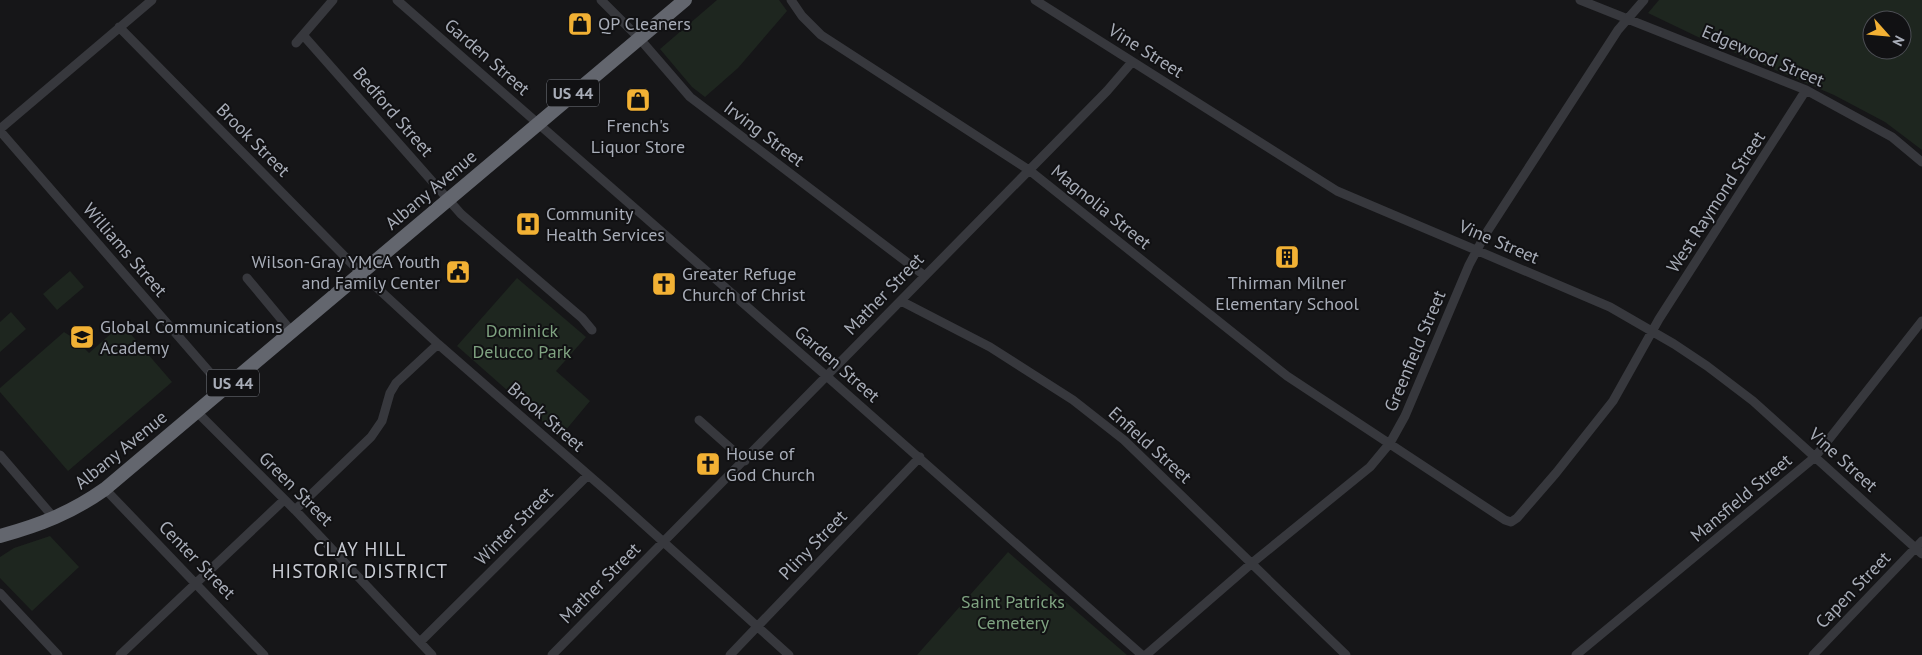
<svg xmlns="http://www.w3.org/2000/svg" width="1922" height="655" font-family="'PT Sans',sans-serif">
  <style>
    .green { fill: #1e261f; fill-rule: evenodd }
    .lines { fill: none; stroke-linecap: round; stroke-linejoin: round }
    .minor { stroke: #37383d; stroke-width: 9 }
    .highway { stroke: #63666e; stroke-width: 14 }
    .labels { text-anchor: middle; stroke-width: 4; stroke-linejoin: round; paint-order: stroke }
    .shield { fill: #111113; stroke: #7b7e86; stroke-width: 1 }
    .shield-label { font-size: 16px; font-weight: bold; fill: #a8adb8 }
    .poi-label { font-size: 18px; fill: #a8adb8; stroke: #111113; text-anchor: start }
    .street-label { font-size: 18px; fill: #a8adb8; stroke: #111113 }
    .park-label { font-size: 18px; fill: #7fa381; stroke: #111113 }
    .neighbourhood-label { font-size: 19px; letter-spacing: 1px; fill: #c9ccd4; stroke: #111113 }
  </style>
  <rect width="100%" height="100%" fill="#161618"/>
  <!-- green -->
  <path class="green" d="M717,0h62l8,11 -49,57 -33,29 -13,-10 -32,-38z
    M1659,0h263v150l-37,-28 -51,-27 -136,-58 -50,-24zM1872,20h30v30h-30z
    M70,271l14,16 -27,23 -14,-16z
    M517,278l69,59 -30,34 34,30 -30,36 -103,-91z
    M11,312l15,17 -26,23v-30z
    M122,324l50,58 -104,89 -68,-79v-4l64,-56 11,7 14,14z
    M50,536l29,31 -47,44 -32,-33v-21l14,-9z
    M1008,552l119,103h-210z"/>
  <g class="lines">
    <!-- minor -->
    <path class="minor" d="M397,0c249,218 498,435 745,655
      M601,0l38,38 51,59 235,179
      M791,0l11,16 19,19 208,135 258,206 218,144 6,2 6,-4 39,-45 57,-72 46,-82 147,-229
      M1035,0l302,191 273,116 64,37 33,22 46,35 169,153
      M1580,0l226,90 86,47 30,25
      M119,27l242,246 77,71 171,149 180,162
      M303,35l158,179 121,104 10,12
      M296,43l37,-43
      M0,129l152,-129
      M0,131l225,259
      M247,278l45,54
      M901,301l89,46 83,53 51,40 222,215
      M197,412l98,98 137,145
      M699,420l46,41
      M0,455l55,64
      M105,489l159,166
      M295,510l76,-73 11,-16 8,-28 6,-10 42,-39
      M0,593l58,62
      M420,642l168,-167
      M120,655l164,-155
      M552,655l555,-564 25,-29
      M730,655l190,-198
      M1146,655l106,-92 118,-96 20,-24 15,-27 64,-151 16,-30 133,-205 26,-30
      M1576,655l239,-198 107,-136
      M1813,655l109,-114"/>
    <!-- highway -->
    <path class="highway" d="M0,536c40,-11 71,-23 105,-47l580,-489"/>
  </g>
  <!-- icons -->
  <defs>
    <symbol id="shop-square" viewBox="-11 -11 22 22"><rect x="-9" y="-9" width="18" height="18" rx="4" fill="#f2b134" stroke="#111113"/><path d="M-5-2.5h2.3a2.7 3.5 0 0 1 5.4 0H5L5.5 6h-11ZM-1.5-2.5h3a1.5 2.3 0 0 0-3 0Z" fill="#111"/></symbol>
    <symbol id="hospital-square" viewBox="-11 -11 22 22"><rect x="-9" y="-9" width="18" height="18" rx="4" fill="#f2b134" stroke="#111113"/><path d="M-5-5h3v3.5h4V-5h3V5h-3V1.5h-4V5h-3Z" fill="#111"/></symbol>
    <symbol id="building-square" viewBox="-11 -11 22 22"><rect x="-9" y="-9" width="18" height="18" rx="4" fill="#f2b134" stroke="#111113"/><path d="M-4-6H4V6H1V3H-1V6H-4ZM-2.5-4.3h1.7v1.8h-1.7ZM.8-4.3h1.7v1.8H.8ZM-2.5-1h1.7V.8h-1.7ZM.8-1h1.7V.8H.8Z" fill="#111"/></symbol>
    <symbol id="civic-square" viewBox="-11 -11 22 22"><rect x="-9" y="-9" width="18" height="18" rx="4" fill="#f2b134" stroke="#111113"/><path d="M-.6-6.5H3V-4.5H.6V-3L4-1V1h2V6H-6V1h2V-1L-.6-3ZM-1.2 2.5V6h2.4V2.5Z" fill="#111"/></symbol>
    <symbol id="church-square" viewBox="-11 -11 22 22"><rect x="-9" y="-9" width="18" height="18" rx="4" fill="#f2b134" stroke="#111113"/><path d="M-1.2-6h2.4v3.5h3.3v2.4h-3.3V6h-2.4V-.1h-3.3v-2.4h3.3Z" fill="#111"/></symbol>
    <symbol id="school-square" viewBox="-11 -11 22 22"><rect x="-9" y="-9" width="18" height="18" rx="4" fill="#f2b134" stroke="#111113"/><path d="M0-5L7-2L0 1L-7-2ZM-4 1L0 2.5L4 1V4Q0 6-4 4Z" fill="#111"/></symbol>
  </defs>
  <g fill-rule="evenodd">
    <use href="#shop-square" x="566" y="10" width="28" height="28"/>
    <use href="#shop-square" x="624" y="86" width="28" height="28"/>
    <use href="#hospital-square" x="514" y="210" width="28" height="28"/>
    <use href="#building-square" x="1273" y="243" width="28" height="28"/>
    <use href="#civic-square" x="444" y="258" width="28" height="28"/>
    <use href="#church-square" x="650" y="270" width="28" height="28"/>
    <use href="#school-square" x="68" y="323" width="28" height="28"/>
    <use href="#church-square" x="694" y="450" width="28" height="28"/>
  </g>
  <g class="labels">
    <!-- shield labels -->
    <g class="shield">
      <rect x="547" y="79.5" width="52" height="27" rx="4"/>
      <rect x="207" y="369.5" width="52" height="27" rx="4"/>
    </g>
    <g class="shield-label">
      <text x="573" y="99">US 44</text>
      <text x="233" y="389">US 44</text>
    </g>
    <!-- poi labels -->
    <g class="poi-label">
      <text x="598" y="30">QP Cleaners</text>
      <text x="638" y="132" text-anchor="middle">French's<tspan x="638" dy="21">Liquor Store</tspan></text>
      <text x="546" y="220">Community<tspan x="546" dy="21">Health Services</tspan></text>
      <text x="440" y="268" text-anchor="end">Wilson-Gray YMCA Youth<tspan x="440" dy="21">and Family Center</tspan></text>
      <text x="682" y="280">Greater Refuge<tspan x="682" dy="21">Church of Christ</tspan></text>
      <text x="1287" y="289" text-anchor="middle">Thirman Milner<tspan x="1287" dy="21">Elementary School</tspan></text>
      <text x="100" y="333">Global Communications<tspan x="100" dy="21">Academy</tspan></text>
      <text x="726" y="460">House of<tspan x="726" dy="21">God Church</tspan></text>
    </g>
    <!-- street labels -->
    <g class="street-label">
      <text transform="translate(1146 51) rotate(32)" y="6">Vine Street</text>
      <text transform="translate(1763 56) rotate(23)" y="6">Edgewood Street</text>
      <text transform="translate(487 57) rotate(41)" y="6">Garden Street</text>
      <text transform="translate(393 112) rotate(49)" y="6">Bedford Street</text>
      <text transform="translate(764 134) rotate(37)" y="6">Irving Street</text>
      <text transform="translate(253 140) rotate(45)" y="6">Brook Street</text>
      <text transform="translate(431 190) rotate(-40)" y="6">Albany Avenue</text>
      <text transform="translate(1716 202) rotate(-57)" y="6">West Raymond Street</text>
      <text transform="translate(1101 207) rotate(39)" y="6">Magnolia Street</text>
      <text transform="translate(1499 242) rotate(23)" y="6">Vine Street</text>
      <text transform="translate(125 250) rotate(49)" y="6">Williams Street</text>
      <text transform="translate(884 294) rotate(-46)" y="6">Mather Street</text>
      <text transform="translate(1415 351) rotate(-67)" y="6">Greenfield Street</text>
      <text transform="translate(837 364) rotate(41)" y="6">Garden Street</text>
      <text transform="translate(546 417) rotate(41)" y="6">Brook Street</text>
      <text transform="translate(1150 445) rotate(42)" y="6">Enfield Street</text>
      <text transform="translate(121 450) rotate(-39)" y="6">Albany Avenue</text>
      <text transform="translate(1843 460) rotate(42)" y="6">Vine Street</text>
      <text transform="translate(296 489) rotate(45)" y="6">Green Street</text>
      <text transform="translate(1741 498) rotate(-40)" y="6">Mansfield Street</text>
      <text transform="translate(514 526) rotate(-45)" y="6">Winter Street</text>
      <text transform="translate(813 545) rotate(-46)" y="6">Pliny Street</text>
      <text transform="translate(197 560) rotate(46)" y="6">Center Street</text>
      <text transform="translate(600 583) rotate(-45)" y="6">Mather Street</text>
      <text transform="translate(1853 590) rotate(-46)" y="6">Capen Street</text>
    </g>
    <!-- park labels -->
    <g class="park-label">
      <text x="522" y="337">Dominick<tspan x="522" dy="21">Delucco Park</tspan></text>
      <text x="1013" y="608">Saint Patricks<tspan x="1013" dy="21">Cemetery</tspan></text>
    </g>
    <!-- neighbourhood labels -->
    <g class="neighbourhood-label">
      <text x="360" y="556">CLAY HILL<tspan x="360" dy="22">HISTORIC DISTRICT</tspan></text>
    </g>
  </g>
  <!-- north arrow -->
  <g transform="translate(1887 35) rotate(117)"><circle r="24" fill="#111113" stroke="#4d4f55"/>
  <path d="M0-4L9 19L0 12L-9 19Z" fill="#f2b134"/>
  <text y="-8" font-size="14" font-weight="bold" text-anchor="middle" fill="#a8adb8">N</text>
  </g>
</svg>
